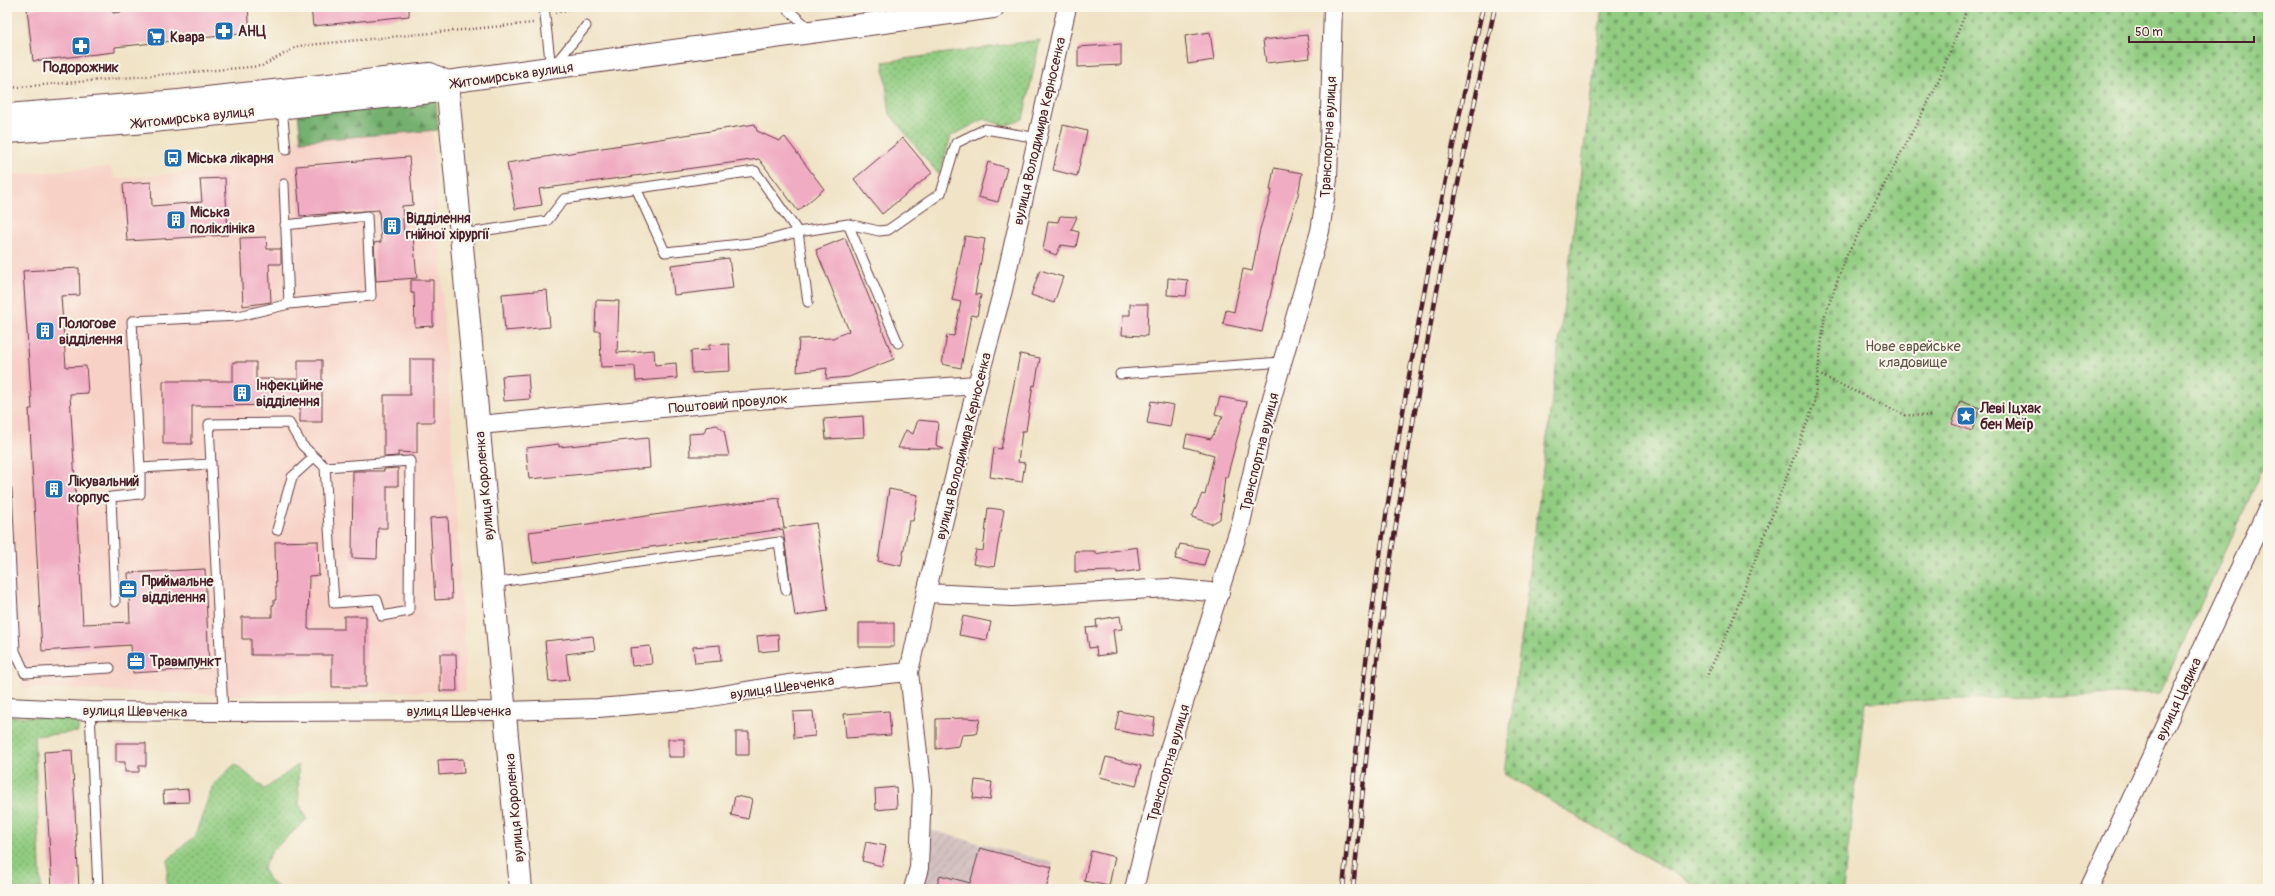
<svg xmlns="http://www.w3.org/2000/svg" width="2275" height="896" font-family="Pangolin,sans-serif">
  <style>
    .built { fill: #f7d1c6 }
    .industrial { fill: url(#industrial-furrows) }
    .grass { fill: url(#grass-dots); stroke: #6e7656 }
    .forest { fill: url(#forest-firs); stroke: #5f684d }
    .cemetery { fill: url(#cemetery-stones); stroke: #6e7656 }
    .building { fill: #f0acc2 }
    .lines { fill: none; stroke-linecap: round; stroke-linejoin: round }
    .service-casing { stroke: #633c42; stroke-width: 11 }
    .minor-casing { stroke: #633c42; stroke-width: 20 }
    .secondary-casing { stroke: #633c42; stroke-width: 24 }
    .primary-casing { stroke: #633c42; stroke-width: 24 }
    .path { stroke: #633c42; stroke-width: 2.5; stroke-dasharray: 1 3; stroke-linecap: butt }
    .service { stroke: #fff; stroke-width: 9 }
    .minor { stroke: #fff; stroke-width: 18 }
    .secondary { stroke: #fff; stroke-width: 22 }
    .primary { stroke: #fff; stroke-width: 22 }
    .rail-casing { stroke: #4a1f2b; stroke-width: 4.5 }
    .rail { stroke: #fbf7ec; stroke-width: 3; stroke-dasharray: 9; stroke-linecap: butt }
    .labels { text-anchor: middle; stroke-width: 4; stroke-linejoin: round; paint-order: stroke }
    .poi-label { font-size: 14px; font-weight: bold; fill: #4a1f2b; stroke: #fbf7ec; text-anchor: start }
    .street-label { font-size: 14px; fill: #4a1f2b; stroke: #fbf7ec }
    .park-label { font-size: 14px; fill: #5f5345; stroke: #fbf7ec }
  </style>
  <defs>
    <pattern id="industrial-furrows" width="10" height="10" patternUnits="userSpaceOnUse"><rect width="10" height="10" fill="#d2bfbf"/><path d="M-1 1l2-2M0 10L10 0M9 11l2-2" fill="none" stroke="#b6a4a4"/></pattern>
    <pattern id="grass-dots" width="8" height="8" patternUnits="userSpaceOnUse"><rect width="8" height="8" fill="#91cc81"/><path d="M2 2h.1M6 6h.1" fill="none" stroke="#78a56a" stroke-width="1.8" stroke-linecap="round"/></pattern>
    <pattern id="forest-firs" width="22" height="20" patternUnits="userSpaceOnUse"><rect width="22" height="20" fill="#74b06f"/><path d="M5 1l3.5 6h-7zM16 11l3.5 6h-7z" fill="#618f5b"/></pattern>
    <pattern id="cemetery-stones" width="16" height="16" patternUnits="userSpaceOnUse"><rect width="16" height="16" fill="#91cc81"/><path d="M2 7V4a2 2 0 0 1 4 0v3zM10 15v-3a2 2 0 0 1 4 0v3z" fill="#78a56a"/></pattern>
  </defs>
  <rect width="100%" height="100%" fill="#fbf7ec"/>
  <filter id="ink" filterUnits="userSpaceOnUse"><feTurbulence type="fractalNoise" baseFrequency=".025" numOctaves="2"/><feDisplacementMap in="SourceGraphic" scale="8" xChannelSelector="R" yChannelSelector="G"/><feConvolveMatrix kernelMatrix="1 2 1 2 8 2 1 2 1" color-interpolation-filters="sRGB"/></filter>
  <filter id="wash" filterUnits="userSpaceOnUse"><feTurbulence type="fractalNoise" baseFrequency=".012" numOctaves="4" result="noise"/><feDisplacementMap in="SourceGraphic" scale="16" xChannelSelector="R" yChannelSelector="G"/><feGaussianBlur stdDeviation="0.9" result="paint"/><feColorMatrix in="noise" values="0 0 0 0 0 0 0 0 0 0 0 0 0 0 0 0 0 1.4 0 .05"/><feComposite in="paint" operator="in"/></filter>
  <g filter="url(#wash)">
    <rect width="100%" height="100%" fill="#f0e3c6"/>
    <!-- built -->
    <path class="built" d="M431,114l34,541v36l-234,4 -209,-7 -15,-188v-325l103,-8 5,12 156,-15 34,-33z"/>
    <!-- industrial -->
    <path class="industrial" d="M926,829l127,34 -7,26h-140z"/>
    <!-- grass -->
    <path class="grass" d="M1040,40l-17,79 -18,7 -21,-7 -33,17 -12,39 -49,-61 -7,-52z
      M7,716l71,2v14l-44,4 7,153h-34z
      M235,764l30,25 33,-24 1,39 8,15 -35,32 -9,17 7,14 11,7h-115l2,-29 27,-25 18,-50z"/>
    <!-- forest -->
    <path class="forest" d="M436,99l2,31 -137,11 -3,-28z"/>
    <!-- cemetery -->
    <path class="cemetery" d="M1602,7h666v451l-108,235 -295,9 -22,187h-142l-197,-115z"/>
    <g id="blocks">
      <!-- building -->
      <path class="building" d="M44,7h68l1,6 51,-6h84l2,26 -135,14v5l-82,9 -6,-52z
        M311,7h98v9l-96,10z
        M1210,32l4,28 -26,4 -3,-28z
        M1307,35l3,23 -44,5 -3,-23z
        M1121,44v21l-43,2v-20z
        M755,124l2,7 22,10 6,-4 39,52 -26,22 -39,-52 -220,30 3,16 -27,4 -8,-46z
        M1063,125l24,6 -10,45 -24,-6z
        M903,138l29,35 -50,41 -28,-35z
        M409,157l4,48 -11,1 2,31 9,-1 4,42 -41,3 -2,-38 7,-1 -2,-32 -79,6 -4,-50z
        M988,162l19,6 -9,34 -20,-5z
        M1274,168l28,5 -4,22 -17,53 -19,84 -39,-8 3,-14 8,2 9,-43 9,2 8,-42 12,-39h-2z
        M225,178l3,57 -101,6 -4,-57 28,-2 1,24 50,-4 -2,-23z
        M1060,216l17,1 -6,13 8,2 -3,15 -15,-2 -5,10 -13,-5 5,-29 10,1z
        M965,236l20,3 -10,55 6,1 -4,21 -6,-1 -10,53 -19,-4 5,-29 7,1 7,-34 -9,-2z
        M266,237l1,12h14v15h-12l2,38 -28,4 -3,-68z
        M845,238l49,121 -45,18 -23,2 1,-11 -30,4 2,-33 34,-1 16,-7 -33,-81z
        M729,258l4,30 -59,7 -3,-30z
        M79,268l1,27 -19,1 5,71 20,-1 2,27 -18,1 13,230 47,-2 -2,-49 77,-4 4,99 -76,5 -2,-28 -89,6 -13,-242h3l-9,-138z
        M1040,270l23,7 -9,26 -23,-8z
        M1168,278l20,2 -2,16 -19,-1z
        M411,280h22v46l-18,1 -1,-34h-3z
        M547,290l3,37 -45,4 -3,-37z
        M596,300l23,1 -2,52 37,-3 1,15 21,-2 1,15 -41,3 -1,-15 -34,1 -1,-36h-5z
        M1130,304h18l-1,32 -25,-1 1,-20h7z
        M729,344l1,27 -38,2 -1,-22 18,-1v-5z
        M1020,354l20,4 -5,28 -2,-1 -7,46h-4l-4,31 7,1 -3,19 -32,-5 4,-29 7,1z
        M410,359h24v63h-17v31l-19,-1v4l-14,1v-62h26z
        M298,360h24v62h-22v-17l-108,1v38h-29v-63h70v-19h23v17h42z
        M528,374l2,25 -26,2 -2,-25z
        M1220,397l27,5 -20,75h-2l-5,42 -9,5 -19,-7 10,-23 3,1 9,-40 -30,-8 3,-13 24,5 12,-23 -8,-2z
        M1151,401l23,4 -4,22 -23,-4z
        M1960,401l20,7 -8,23 -20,-7z
        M863,416l1,21 -38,2 -2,-20z
        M918,420l20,2 -2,23 8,4 -46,-1 8,-18 7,4z
        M717,425l7,6 5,25h-39l-1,-22 15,-1 2,-6z
        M648,438l2,30 -121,11 -3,-31 33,-4v3z
        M398,468v18h-11v42h-9l-1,31 -25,-1 1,-87h31v-2z
        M889,489l29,6 -5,26h-4l-8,45 -23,-5z
        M779,498l5,30 32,-5 12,88 -33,5 -12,-87 -250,34 -4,-31z
        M988,508l16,2 -10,57 -21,-3 3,-14 7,1z
        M448,517l4,82 -17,1 -5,-82z
        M318,541l1,34 -10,1 -1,53h36v-13h22v71h-34v-32h-81v-16h-9v-22h30v-12h2v-5h2l-1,-58z
        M1180,544l29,5 -5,16 -29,-6z
        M1137,547l3,23 -23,3v-2l-42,1v-21h20v3z
        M963,616l28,6 -4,18 -28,-5z
        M1120,616l2,13 -9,1 3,23 -19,3 -1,-9 -7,1 -3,-20 11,-1 -1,-7z
        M859,623h35v24h-35z
        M778,634l1,16 -20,2 -2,-16z
        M593,636l2,14 -29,4 3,26 -20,2 -4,-41z
        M720,645l1,16 -26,2 -2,-16z
        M650,646l2,18 -20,2 -2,-18z
        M440,654h16l1,37h-17z
        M813,711l2,25 -21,2 -1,-26z
        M889,711l2,24 -45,3 -2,-24z
        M1119,711l36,7 -3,19 -37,-7z
        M965,718l15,1 -4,15 -14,1 -3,11 -23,3v-30z
        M736,732h13v23h-13z
        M668,739h16v18h-16z
        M116,743h30v23h-7v6h-14v-10h-9z
        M72,750l7,139h-27l-8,-137z
        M1106,757l35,9 -5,20 -36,-9z
        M463,759l1,14 -25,2 -1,-15z
        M975,780l17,2 -2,18 -17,-2z
        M896,787l1,21 -21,2 -1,-21z
        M188,789l1,13 -25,1 -1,-12z
        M735,796l17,3 -4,20 -17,-4z
        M866,842l20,4 -4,20 -20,-5z
        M980,848l72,19 -6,22h-110l4,-14 30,8z
        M1091,851l24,6 -6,29 -25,-5z"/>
    </g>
  </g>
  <g filter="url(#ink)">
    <use href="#blocks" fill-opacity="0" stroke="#633c42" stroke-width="1"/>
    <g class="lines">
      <defs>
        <path id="service" d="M544,7l7,62
          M785,7l26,23
          M555,64l31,-38
          M282,108l4,42
          M284,184l5,120 82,-8 -4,-80 -82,9
          M636,188l29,64 95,-10 38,-10 50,-8
          M462,234l85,-13 17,-22 191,-28 43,61 10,70
          M898,343l-50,-119 31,7 9,-1 53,-37 15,-50 29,-14 53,9
          M1120,374l162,-12
          M140,468l-8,-147 107,-5 50,-12
          M7,490l8,161
          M277,530l15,-53 22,-20
          M493,583l286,-41 7,48
          M115,602l-4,-105 29,-3v-26l70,-4
          M7,652l8,-1 10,22 85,-5
          M90,711l8,178
          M223,712l-14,-288 80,-1 13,22 23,22 85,-6 -1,150 -27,5 -5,-16 -43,3 -9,-136"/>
        <path id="minor" d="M479,425l248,-23 250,-17
          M926,593l86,4 157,-9 51,5
          M7,707l83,4 133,1 283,-1 92,-3 95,-8 95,-16 121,-12
          M913,889l6,-21 3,-78 -13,-118 17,-79 51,-208 26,-95 64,-283
          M1134,889l32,-130 75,-236 18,-80 61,-212 8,-52 5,-172
          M2089,889l179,-381"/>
        <path id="secondary" d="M447,82l74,807"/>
        <path id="primary" d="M7,115l172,-14 251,-27 17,8
          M7,132l127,-9 298,-31 15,-10 546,-75"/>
      </defs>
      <!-- service casing -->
      <use href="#service" class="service-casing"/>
      <!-- minor casing -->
      <use href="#minor" class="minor-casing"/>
      <!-- secondary casing -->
      <use href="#secondary" class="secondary-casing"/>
      <!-- primary casing -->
      <use href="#primary" class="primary-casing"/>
      <!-- path -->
      <path class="path" d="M556,13l20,-6
        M7,88l255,-22 36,-20 235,-23
        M1818,374l87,41 26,1
        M1706,678l23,-49 85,-225 11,-89 21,-58 89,-168 33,-82"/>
      <!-- service -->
      <use href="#service" class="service"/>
      <!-- minor -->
      <use href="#minor" class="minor"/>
      <!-- secondary -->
      <use href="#secondary" class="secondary"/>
      <!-- primary -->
      <use href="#primary" class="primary"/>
      <defs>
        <path id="rail" d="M1343,889c10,-107 20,-215 35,-321 28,-188 63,-376 105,-561
          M1353,889c10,-100 19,-200 33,-299 29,-196 67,-390 109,-583"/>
      </defs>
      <!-- rail casing -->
      <use href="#rail" class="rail-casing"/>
      <!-- rail -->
      <use href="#rail" class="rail"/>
    </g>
  </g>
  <!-- icons -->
  <defs>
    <symbol id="pharmacy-square" viewBox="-11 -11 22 22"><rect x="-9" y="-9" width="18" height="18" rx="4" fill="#1f6fb2" stroke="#fbf7ec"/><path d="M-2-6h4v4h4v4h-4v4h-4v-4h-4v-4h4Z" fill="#fff"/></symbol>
    <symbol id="supermarket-square" viewBox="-11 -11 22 22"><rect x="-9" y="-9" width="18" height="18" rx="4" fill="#1f6fb2" stroke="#fbf7ec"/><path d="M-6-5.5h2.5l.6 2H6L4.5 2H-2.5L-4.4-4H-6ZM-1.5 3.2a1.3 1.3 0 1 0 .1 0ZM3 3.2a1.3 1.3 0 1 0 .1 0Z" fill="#fff"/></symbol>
    <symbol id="bus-square" viewBox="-11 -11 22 22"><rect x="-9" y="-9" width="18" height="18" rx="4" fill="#1f6fb2" stroke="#fbf7ec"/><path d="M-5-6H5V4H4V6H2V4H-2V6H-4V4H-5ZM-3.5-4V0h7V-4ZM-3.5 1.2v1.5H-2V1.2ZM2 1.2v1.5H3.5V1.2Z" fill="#fff"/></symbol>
    <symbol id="building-square" viewBox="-11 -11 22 22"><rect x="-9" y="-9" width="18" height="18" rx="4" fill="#1f6fb2" stroke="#fbf7ec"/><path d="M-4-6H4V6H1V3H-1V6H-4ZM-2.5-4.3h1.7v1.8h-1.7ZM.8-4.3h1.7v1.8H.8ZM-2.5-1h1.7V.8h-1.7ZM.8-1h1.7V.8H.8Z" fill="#fff"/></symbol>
    <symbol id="sight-square" viewBox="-11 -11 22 22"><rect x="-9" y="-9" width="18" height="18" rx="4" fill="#1f6fb2" stroke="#fbf7ec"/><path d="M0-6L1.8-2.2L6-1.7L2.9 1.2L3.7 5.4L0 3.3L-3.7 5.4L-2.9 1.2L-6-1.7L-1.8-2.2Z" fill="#fff"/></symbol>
    <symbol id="office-square" viewBox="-11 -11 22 22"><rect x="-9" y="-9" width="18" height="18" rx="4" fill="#1f6fb2" stroke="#fbf7ec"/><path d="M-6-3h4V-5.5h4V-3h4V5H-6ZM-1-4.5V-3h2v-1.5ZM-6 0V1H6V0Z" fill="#fff"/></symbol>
  </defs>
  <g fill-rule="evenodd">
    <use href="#pharmacy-square" x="213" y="20" width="22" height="22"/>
    <use href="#supermarket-square" x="145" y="26" width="22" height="22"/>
    <use href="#pharmacy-square" x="70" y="35" width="22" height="22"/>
    <use href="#bus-square" x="162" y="147" width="22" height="22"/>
    <use href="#building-square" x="165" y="209" width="22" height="22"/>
    <use href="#building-square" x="381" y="215" width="22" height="22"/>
    <use href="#building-square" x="34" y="320" width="22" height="22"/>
    <use href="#building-square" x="231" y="382" width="22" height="22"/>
    <use href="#sight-square" x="1955" y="405" width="22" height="22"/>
    <use href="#building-square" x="43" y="478" width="22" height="22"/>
    <use href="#office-square" x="117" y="578" width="22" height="22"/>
    <use href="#office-square" x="125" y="650" width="22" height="22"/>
  </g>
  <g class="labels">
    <!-- poi labels -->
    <g class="poi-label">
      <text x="238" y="36">АНЦ</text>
      <text x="170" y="42">Квара</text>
      <text x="81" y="72" text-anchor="middle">Подорожник</text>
      <text x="187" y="163">Міська лікарня</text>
      <text x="190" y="217">Міська<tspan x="190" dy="16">поліклініка</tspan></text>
      <text x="406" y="223">Відділення<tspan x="406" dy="16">гнійної хірургії</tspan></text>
      <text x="59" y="328">Пологове<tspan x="59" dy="16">відділення</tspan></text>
      <text x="256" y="390">Інфекційне<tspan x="256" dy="16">відділення</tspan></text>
      <text x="1980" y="413">Леві Іцхак<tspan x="1980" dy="16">бен Меїр</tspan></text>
      <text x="68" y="486">Лікувальний<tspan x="68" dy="16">корпус</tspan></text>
      <text x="142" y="586">Приймальне<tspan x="142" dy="16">відділення</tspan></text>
      <text x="150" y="666">Травмпункт</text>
    </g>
    <!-- street labels -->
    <g class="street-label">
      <text transform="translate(512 75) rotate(-8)" y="5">Житомирська вулиця</text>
      <text transform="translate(193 117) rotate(-6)" y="5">Житомирська вулиця</text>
      <text transform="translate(1039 131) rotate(-77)" y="5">вулиця Володимира Керносенка</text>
      <text transform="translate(1328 137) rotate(-87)" y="5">Транспортна вулиця</text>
      <text transform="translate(728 403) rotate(-5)" y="5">Поштовий провулок</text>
      <text transform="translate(963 446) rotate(-76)" y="5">вулиця Володимира Керносенка</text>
      <text transform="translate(1259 452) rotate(-76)" y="5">Транспортна вулиця</text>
      <text transform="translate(484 486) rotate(-95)" y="5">вулиця Короленка</text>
      <text transform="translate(782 687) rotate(-8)" y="5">вулиця Шевченка</text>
      <text transform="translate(2178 699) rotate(-65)" y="5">вулиця Цадика</text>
      <text transform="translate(135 711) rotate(1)" y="5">вулиця Шевченка</text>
      <text x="459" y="716">вулиця Шевченка</text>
      <text transform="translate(1168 763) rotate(-74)" y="5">Транспортна вулиця</text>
      <text transform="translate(514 808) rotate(-95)" y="5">вулиця Короленка</text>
    </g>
    <!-- park labels -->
    <g class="park-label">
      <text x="1913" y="351">Нове єврейське<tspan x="1913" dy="16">кладовище</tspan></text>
    </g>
  </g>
  <!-- margin -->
  <rect width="2275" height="896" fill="none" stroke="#fbf7ec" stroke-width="24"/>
  <!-- scale -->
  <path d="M2129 36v6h125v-6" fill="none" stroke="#4a1f2b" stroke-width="2"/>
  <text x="2135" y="36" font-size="12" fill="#4a1f2b" stroke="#fbf7ec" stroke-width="3" paint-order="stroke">50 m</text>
</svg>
